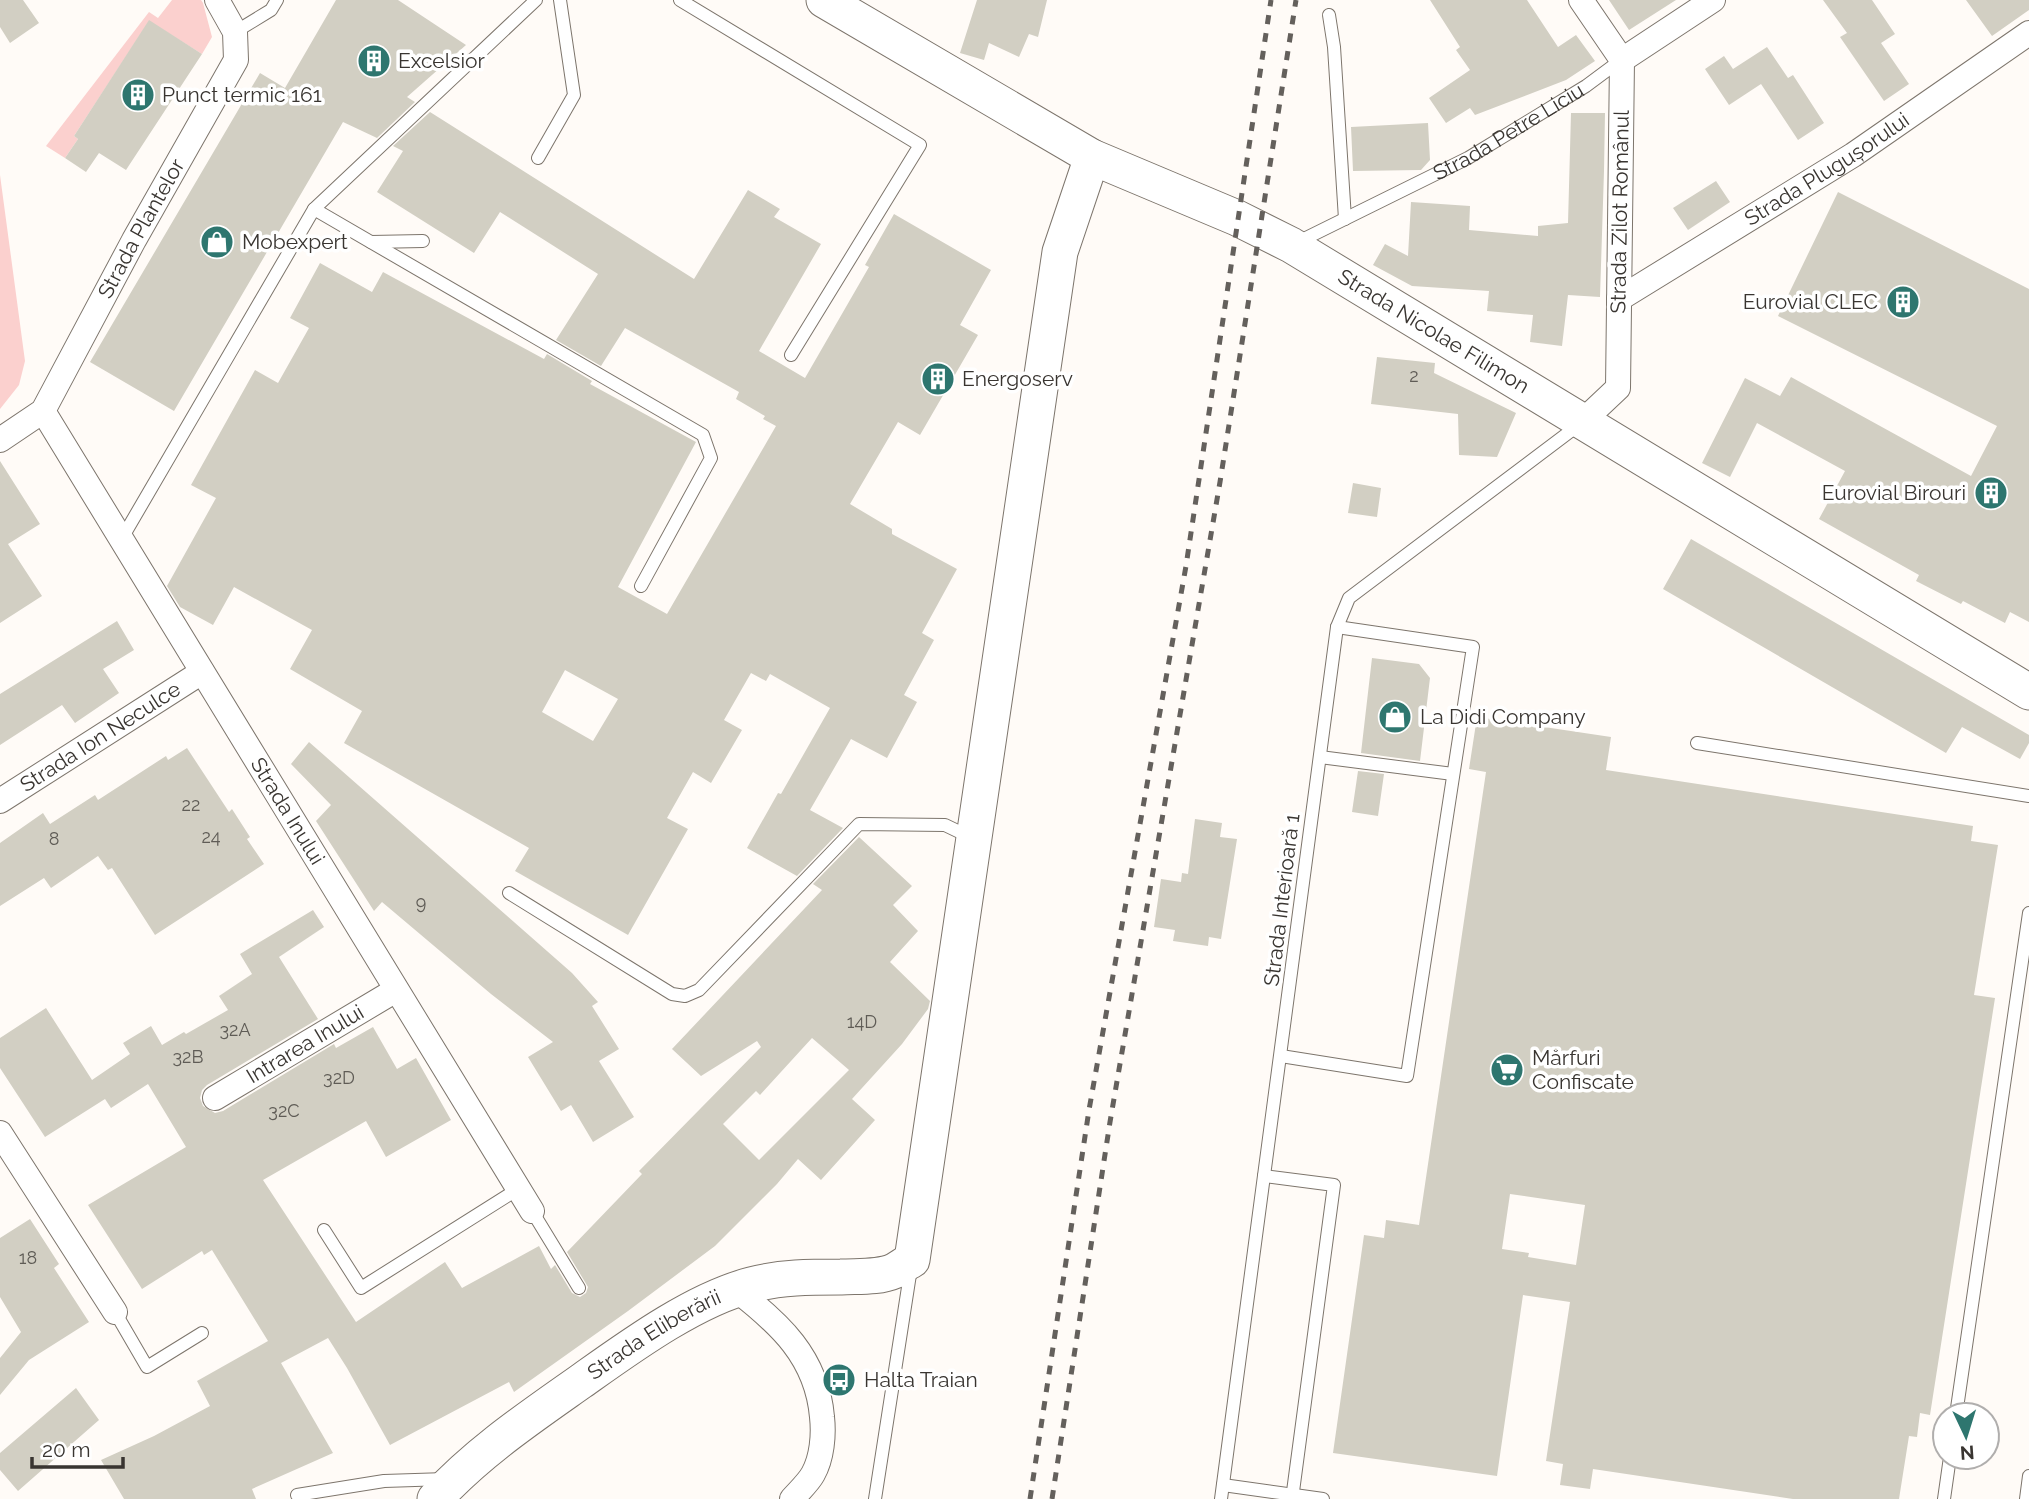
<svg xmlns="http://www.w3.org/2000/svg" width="2029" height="1499" font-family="Raleway,sans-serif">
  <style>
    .green { fill: #fbd0ce }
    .building { fill: #d2cfc3; fill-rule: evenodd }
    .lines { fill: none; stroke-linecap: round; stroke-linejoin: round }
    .lane-casing { stroke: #7d756c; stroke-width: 14 }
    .street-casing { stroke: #7d756c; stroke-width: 26 }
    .secondary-casing { stroke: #7d756c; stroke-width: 37 }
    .lane { stroke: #fff; stroke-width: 12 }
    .street { stroke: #fff; stroke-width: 24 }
    .secondary { stroke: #fff; stroke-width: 35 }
    .rail { stroke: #64605c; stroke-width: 5; stroke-dasharray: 9 9; stroke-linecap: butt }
    .labels { text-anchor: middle; stroke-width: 7; stroke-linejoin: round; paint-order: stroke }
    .number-label { font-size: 18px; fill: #5f5c56 }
    .poi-label { font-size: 21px; fill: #393531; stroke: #fff; text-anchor: start }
    .street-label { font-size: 21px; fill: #393531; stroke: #fff }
  </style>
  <rect width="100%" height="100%" fill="#fffbf7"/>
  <!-- green -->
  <path class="green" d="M172,0h29l2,3 9,34 -10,17 -53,-33 -75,115 4,3 -13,19 -19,-12 103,-134 9,6z
    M0,175l25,186 -6,24 -19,24z"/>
  <!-- building -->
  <path class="building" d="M0,0h23l16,23 -29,20 -10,-16z
    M336,0h62l68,45 -59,52 8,5 -38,36 -34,-16 -169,289 -84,-49 170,-289 25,15z
    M977,0h70l-9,37 -9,-3 -10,23 -30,-14 -5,17 -24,-7z
    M1430,0h97l31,47 18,-12 19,26 -29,19 -91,35 -5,-7 -24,15 -17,-25 41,-28 -14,-20 4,-3z
    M1609,0h67l-47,30z
    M1823,0h49l23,34 -14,9 28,41 -25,17 -44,-64 7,-4z
    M1966,0h63v10l-37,26z
    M149,20l53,34 -76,116 -27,-17 -13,19 -21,-14 13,-19 -4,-3z
    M1767,47l21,31 5,-3 31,48 -26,17 -37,-56 -32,21 -24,-36 19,-13 9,13z
    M430,112l264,167 54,-89 32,19 -6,8 47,27 -62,107 46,27 64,-111 -4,-2 29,-51 97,56 -31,55 18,10 -58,100 -22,-13 -48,82 42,25v5l65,35 -35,64 12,7 -30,55 13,7 -30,56 -36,-19 -41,71 33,18 -46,48 -50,-28 31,-55 3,1 49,-86 -60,-34 -4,7 -15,-8 -27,47 18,10 -31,53 -18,-11 -26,46 21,11 -60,106 -113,-64 14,-23 -185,-105 18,-32 -72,-42 22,-39 -78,-43 -21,38 -33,-18 -13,-21 49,-88 -25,-13 64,-115 23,13 31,-55 -19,-10 30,-55 52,29 11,-20 161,87 3,-5 45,27 -2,3 106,58 -78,145 49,27 109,-188 -13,-7 2,-3 -29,-17 3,-7 -114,-64 -24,38 -45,-26 42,-66 -98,-62 -26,41 -97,-61 26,-41 -10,-5zM565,670l53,29 -25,42 -51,-29z
    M1571,113h34l-1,58 -4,126 -32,-2 -6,51 -32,-4 3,-27 -46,-4 2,-20 -77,-5 -39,-21 12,-21 23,12 3,-54 59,4 -1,24 69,6v-10l30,-3z
    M1428,123l2,37 -9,10 -68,1 -2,-44z
    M1716,181l14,21 -42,28 -15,-22z
    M1838,192l191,97v333l-19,-10 -5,11 -42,-22 -2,3 -45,-23 3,-6 -100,-56 26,-48 -88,-48 -27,54 -28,-14 43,-85 35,18 11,-19 180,99 26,-50 -219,-110z
    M1377,357l58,6 -1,10 82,40 -19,44 -38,-2 -1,-41 -87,-10z
    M0,461l40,63 -32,20 34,52 -42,27z
    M1353,483l28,5 -4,29 -29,-4z
    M1691,539l338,196v8l-9,16 -58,-32 -16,26 -283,-164z
    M117,621l17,29 -31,19 16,24 -44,30 -13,-18 -62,40v-51z
    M1372,658l47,6 11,14 -10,83 -59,-8z
    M1477,717l134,20 -5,33 367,56 -2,15 27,4 -24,150 21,3 -65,417 -10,-2 -3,24 -8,-1 -10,63h-106l-200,-30 -3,20 -30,-4 3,-21 -17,-3 24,-159 -47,-7 -26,181 -164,-23 31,-218 20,3 2,-18 33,5 67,-453 -17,-3zM1510,1194l75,11 -9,60 -48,-8 1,-4 -27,-4z
    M309,742l263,231 26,29 -6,4 27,43 -20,12 35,56 -41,25 -22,-37 -10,6 -33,-54 25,-15 -62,-48 -109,-92 -8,9 -58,-90 15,-16 -40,-41z
    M187,748l42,64 3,-3 18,28 -3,2 17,25 -109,71 -43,-67 -4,2 -10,-14 -47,32 -7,-10 -44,28v-63l43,-30 7,11 45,-29 3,5 68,-44 2,4z
    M1358,771l26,3 -6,42 -26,-4z
    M1195,819l27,4 -2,14 17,2 -16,100 -12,-2 -1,9 -35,-5 2,-11 -21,-3 7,-48 20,3 1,-9 6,1z
    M859,837l53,49 -19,19 25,26 -28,31 40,39 -2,8 -26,35 -50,55 23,21 -54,60 -23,-21 -21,25 -62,62 -87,65 -114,81 -5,-10 -119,63 -43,-77 -19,-30 -47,25 52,90 -81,36 4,10h-132l-23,-39 53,-24 56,-30 -13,-25 71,-40 -56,-91 -8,5 -2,-4 -60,38 -54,-84 98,-58 -38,-63 -37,24 -6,-9 -60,38 -45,-69v-30l46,-30 46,72 38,-26 -7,-11 28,-17 11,19 22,-13 2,2 42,-24 -9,-14 33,-22 -12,-20 73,-44 11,17 -45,30 39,62 -111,66 -5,5 -2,8 3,8 12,7 8,-2 111,-67 2,4 37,-21 24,42 19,-11 35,62 -65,37 -20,-36 -103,59 93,142 89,-60 17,26 77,-42 12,23 4,-4 17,28 8,4 6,-4 2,-6 -21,-35 75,-78 -3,-3 122,-124 -4,-6 -56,35 -29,-27 150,-159 -9,-6zM812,1038l37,32 -90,90 -36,-36 33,-33 4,4z
    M30,1219l29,45 -5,4 35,54 -60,38 -29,35v-37l21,-26 -21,-35v-59z
    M76,1388l23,32 -81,71 -18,-21v-17z"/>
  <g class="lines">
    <defs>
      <g id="lane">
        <path d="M680,0l240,145 -129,210"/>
        <path d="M1329,15l5,32 11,172"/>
        <path d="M235,32l36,-22 6,-10"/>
        <path d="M538,158l36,-63 -14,-95"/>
        <path d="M314,209l389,226 8,23 -70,128"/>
        <path d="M371,242l52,-1"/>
        <path id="s1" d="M1296,243l172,-85 118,-72 35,-26"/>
        <path d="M121,540l193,-331 222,-209"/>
        <path d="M1697,743l332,53"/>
        <path d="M1320,757l133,17"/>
        <path d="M509,893l163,101 13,2 14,-6 160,-166 86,1 25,12"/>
        <path d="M1281,1056l126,20 66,-429 -136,-20"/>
        <path d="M1264,1176l70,9 -42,314"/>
        <path d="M532,1211l47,77"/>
        <path d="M324,1230l37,58 157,-99"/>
        <path d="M115,1312l32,55 55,-34"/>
        <path d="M1956,1415l73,-502"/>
        <path d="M1223,1485l100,14"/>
        <path d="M297,1495l87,-14 62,-2"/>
        <path d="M875,1499l36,-231"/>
        <path d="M1221,1499l116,-872 12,-29 231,-174"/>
        <path d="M1944,1499l6,-42"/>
        <path d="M2026,1499l3,-23"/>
      </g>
      <g id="street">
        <path d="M1581,0l41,60 -4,328 -35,33"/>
        <path d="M1622,60l91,-60"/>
        <path id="s2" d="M1619,299l234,-144 176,-122"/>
        <path id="s3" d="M43,411l489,800"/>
        <path id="s4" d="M0,440l43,-29 91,-171 102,-180 -1,-28 -18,-32"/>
        <path id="s5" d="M0,801l202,-129"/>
        <path id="s6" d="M215,1098l181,-108"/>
        <path d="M0,1133l115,179"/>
        <path d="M735,1289c44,34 82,68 87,128 2,18 0,41 -9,57 -5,9 -14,17 -21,25"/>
      </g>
      <g id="secondary">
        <path id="s7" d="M824,0l268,157 145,61 54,27 738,447"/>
        <path id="s8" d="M435,1499c42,-46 94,-81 145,-117 48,-34 113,-82 171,-97 29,-8 60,-8 90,-8 17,-1 37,1 53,-6 6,-3 12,-8 18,-11l148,-1008 32,-95"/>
      </g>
    </defs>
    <!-- lane casing -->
    <use href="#lane" class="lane-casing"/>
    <!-- street casing -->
    <use href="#street" class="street-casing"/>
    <!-- secondary casing -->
    <use href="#secondary" class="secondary-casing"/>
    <!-- lane -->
    <use href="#lane" class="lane"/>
    <!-- street -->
    <use href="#street" class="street"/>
    <!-- secondary -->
    <use href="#secondary" class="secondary"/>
    <!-- rail -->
    <path class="rail" d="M1030,1499l59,-389 97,-544 85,-566
      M1052,1499l58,-377 110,-640 76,-482"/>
  </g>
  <!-- icons -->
  <defs>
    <symbol id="building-disc" viewBox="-11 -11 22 22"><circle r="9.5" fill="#2e766f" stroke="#fff"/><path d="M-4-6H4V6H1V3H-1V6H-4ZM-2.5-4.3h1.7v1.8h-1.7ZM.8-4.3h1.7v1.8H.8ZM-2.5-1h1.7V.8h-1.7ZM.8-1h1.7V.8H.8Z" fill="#fff"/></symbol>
    <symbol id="shop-disc" viewBox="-11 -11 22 22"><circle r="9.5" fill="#2e766f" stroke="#fff"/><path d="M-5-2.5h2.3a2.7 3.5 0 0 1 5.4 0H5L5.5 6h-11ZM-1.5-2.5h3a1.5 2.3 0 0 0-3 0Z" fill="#fff"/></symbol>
    <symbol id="supermarket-disc" viewBox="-11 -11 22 22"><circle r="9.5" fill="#2e766f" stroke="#fff"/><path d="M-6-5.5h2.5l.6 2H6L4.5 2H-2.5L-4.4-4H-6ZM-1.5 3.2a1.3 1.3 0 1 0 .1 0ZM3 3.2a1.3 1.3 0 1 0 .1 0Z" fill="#fff"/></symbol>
    <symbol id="bus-disc" viewBox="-11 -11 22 22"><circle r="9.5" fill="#2e766f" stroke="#fff"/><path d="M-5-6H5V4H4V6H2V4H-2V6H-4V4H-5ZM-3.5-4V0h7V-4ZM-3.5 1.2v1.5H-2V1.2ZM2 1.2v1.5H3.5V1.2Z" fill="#fff"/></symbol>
  </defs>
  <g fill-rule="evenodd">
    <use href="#building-disc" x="355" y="42" width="38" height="38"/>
    <use href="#building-disc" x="119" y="76" width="38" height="38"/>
    <use href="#shop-disc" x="198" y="223" width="38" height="38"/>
    <use href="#building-disc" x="1884" y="283" width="38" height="38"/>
    <use href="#building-disc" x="919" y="360" width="38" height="38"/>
    <use href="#building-disc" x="1972" y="474" width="38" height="38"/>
    <use href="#shop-disc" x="1376" y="698" width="38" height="38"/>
    <use href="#supermarket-disc" x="1488" y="1051" width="38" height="38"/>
    <use href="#bus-disc" x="820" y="1361" width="38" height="38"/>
  </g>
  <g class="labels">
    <!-- number labels -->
    <g class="number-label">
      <text x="1414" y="382">2</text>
      <text x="191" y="811">22</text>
      <text x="211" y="843">24</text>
      <text x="54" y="845">8</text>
      <text x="421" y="909">9</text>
      <text x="862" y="1028">14D</text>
      <text x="235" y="1036">32A</text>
      <text x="188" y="1063">32B</text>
      <text x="339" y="1084">32D</text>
      <text x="284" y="1117">32C</text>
      <text x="28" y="1264">18</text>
    </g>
    <!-- poi labels -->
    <g class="poi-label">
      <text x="398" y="68">Excelsior</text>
      <text x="162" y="102">Punct termic 161</text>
      <text x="242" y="249">Mobexpert</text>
      <text x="1878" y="309" text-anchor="end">Eurovial CLEC</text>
      <text x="962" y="386">Energoserv</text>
      <text x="1966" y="500" text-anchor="end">Eurovial Birouri</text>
      <text x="1420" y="724">La Didi Company</text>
      <text x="1532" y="1065">Mărfuri<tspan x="1532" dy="24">Confiscate</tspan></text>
      <text x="864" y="1387">Halta Traian</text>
    </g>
    <!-- street labels -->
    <g class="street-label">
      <text dy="7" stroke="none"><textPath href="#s1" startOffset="240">Strada Petre Liciu</textPath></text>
      <text dy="7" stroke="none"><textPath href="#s2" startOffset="245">Strada Plugușorului</textPath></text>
      <text transform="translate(1620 212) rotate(-89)" y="7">Strada Zilot Românul</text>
      <text dy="7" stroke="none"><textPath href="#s4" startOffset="259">Strada Plantelor</textPath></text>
      <text dy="7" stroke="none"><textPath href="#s7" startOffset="695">Strada Nicolae Filimon</textPath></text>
      <text dy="7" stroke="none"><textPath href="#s5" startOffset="119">Strada Ion Neculce</textPath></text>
      <text dy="7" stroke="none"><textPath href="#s3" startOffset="469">Strada Inului</textPath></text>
      <text transform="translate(1282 900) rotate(-83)" y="7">Strada Interioară 1</text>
      <text dy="7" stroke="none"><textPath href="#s6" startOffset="105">Intrarea Inului</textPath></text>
      <text dy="7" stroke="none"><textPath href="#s8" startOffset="275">Strada Eliberării</textPath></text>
    </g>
  </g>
  <!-- north arrow -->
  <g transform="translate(1966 1436) rotate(176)"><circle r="33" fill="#ffffff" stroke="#b0aead" stroke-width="2"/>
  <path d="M0-5L12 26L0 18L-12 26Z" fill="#2e766f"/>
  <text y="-10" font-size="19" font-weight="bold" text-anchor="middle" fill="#393531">N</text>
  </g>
  <!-- scale -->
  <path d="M32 1457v10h91v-10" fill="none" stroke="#393531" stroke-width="3.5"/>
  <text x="42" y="1457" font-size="21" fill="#393531" stroke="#ffffff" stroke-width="5" paint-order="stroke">20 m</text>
</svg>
